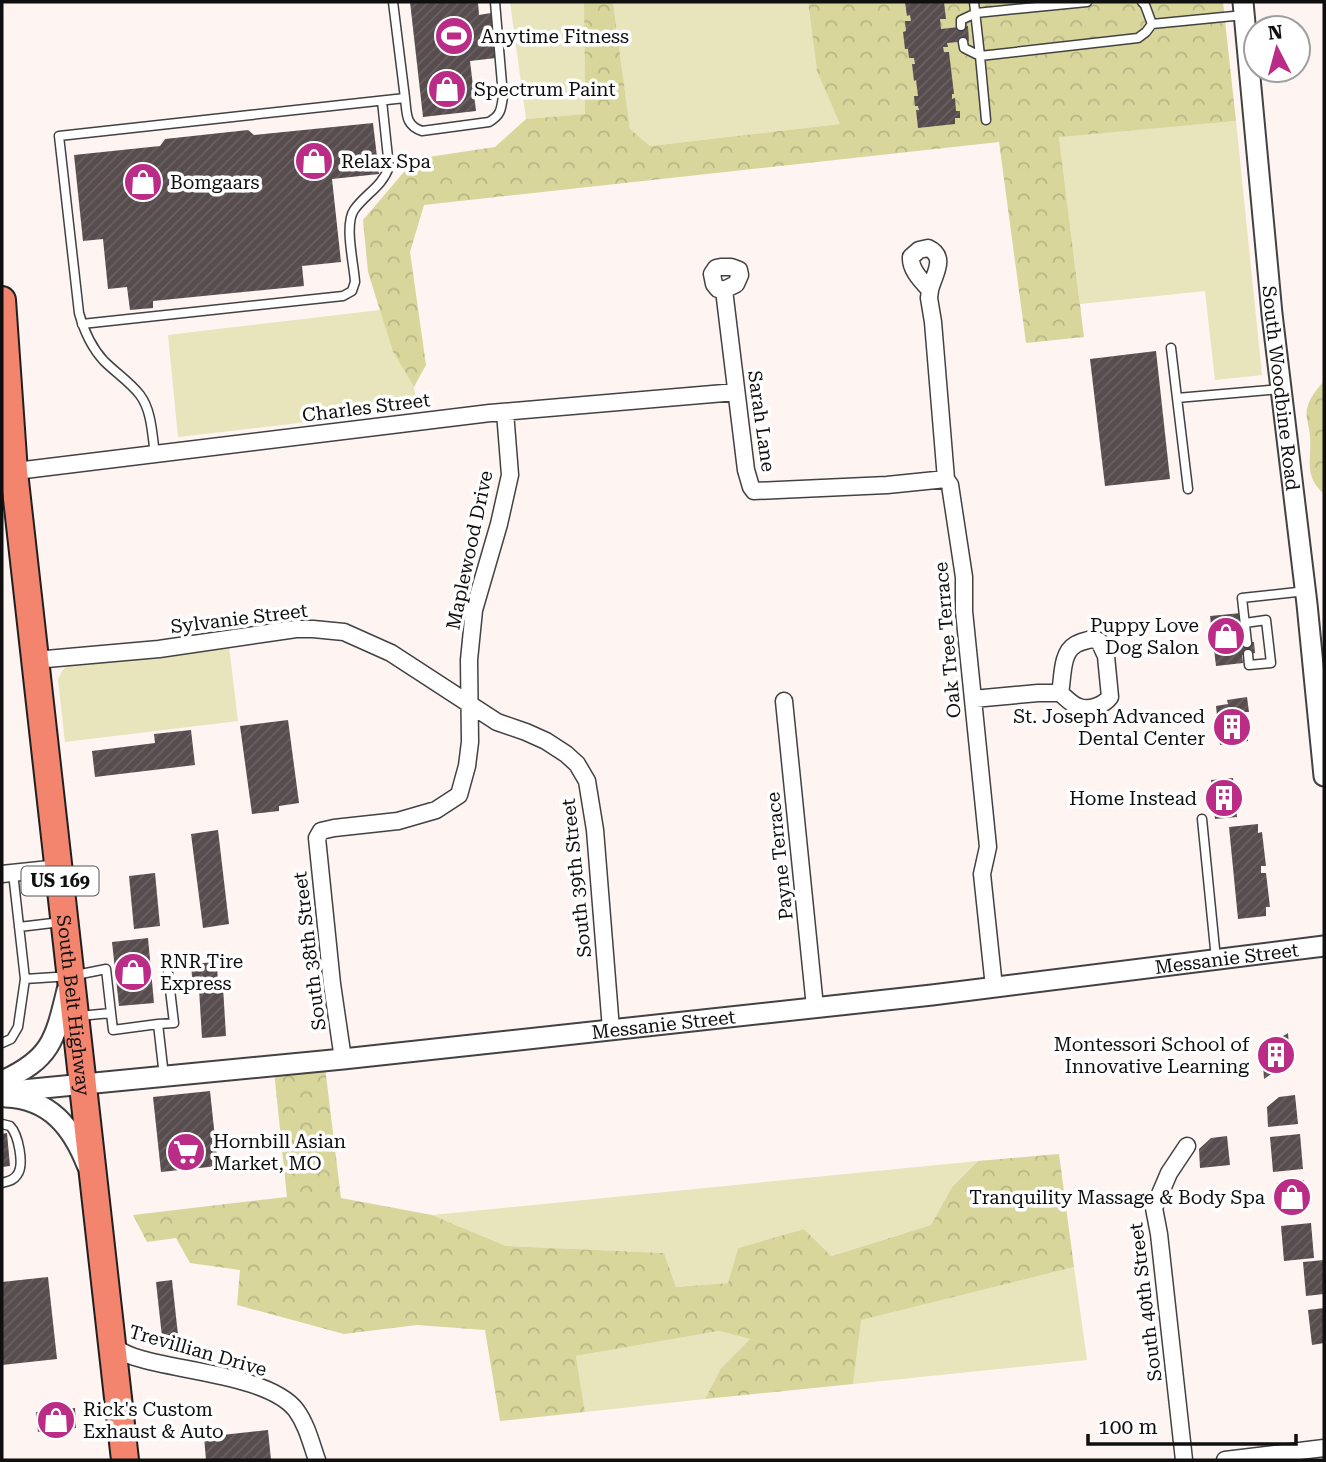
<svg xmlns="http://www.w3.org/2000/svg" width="1326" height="1462" font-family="'Roboto Serif',serif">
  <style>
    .grass { fill: #e8e4bc }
    .forest { fill: url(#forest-crowns) }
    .building { fill: url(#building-hatch) }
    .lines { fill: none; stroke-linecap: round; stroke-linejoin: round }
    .service-casing { stroke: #424242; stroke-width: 11 }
    .minor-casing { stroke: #424242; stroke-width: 19 }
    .tertiary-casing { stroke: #424242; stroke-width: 23 }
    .primary-casing { stroke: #202020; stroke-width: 30 }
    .service { stroke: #fff; stroke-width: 8 }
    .minor { stroke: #fff; stroke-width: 16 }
    .tertiary { stroke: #fff; stroke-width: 19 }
    .primary { stroke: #f3846d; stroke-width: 26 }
    .labels { text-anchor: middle; stroke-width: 7; stroke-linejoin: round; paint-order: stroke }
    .shield { fill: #fff; stroke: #575757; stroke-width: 2 }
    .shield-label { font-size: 18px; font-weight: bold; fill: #0f0f0f }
    .poi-label { font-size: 19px; fill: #0f0f0f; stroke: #fff; text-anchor: start }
    .street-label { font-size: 19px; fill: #0f0f0f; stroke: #fff }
  </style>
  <defs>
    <pattern id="forest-crowns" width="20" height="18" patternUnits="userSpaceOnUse" patternTransform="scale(1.75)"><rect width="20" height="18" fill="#d8d69b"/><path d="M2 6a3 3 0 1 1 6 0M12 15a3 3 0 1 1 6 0" fill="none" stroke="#b8b684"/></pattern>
    <pattern id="building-hatch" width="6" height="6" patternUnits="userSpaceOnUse" patternTransform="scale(1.75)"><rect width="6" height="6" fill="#574c4e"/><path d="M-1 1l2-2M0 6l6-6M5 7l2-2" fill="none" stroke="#6a6163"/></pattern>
  </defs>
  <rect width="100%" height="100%" fill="#fef4f1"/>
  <!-- grass -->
  <path class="grass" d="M510,2h74l1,112 -59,5z
    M613,2h195l9,69 24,53 -191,22 -20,-16z
    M1236,121l26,254 -47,5 -10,-89 -125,13 -21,-168z
    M380,310l13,42 21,35 4,22 -240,28 -10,-102z
    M229,646l9,75 -173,21 -7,-62 4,-9 6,-7 59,-4z
    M978,1161l-26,26 -21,38 -101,31 -26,-27 -66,19 -10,35 -52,4 -12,-34 -158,-7 -74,-31z
    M1074,1267l13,93 -234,24 7,-64z
    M719,1331l31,8 -29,29 -16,31 -120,13 -9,-56z"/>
  <!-- forest -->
  <path class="forest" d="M584,2h29l17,127 20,17 190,-22 -23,-53 -9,-69h415l13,119 -177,16 25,200 -58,6 -27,-201 -575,63 -14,47 16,113 -12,22 -21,-35 -25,-80 -5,-52 52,-61 80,-12 31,-28 59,-5z
    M1324,381v113c-21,-19 -12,-34 -14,-57 0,-9 -5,-19 -3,-28 2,-11 10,-20 17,-28z
    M325,1067l16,131 91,17 74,31 158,7 12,34 52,-4 10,-35 66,-19 27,27 100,-31 21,-38 26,-26 81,-7 15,113 -213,53 -8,64 -148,15 16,-31 29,-29 -31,-8 -143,25 9,56 -85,9 -15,-91 -68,-5 -73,9 -107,-29 3,-35 -50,-7 -14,-25 -29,4 -14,-27 154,-18 -13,-126z"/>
  <!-- building -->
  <path class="building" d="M410,2h68l1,13 12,-2 5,45 -26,3 6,50 -53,6z
    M905,2h39l2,17h-6l1,10 27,-3 1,15 -22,2 1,4h-5l1,5h5l5,42h-2v5l3,-1 1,13h4v7h-5v6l-37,4 -2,-18h3l-1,-4h-3l-1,-10h4l-2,-16 -2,1 -2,-17h3l-1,-6h-5l-1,-9h-3l-2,-17 3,-1 -1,-10h6l-1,-6 -3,1z
    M373,123l6,51 -47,5 9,83 -39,4 2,20 -151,15v7l-23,2 -3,-23 -19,2 -5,-50 -20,2 -9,-86 86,-9 5,-7 83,-9 6,5z
    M1156,351l14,128 -65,7 -15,-127z
    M1241,613l2,17 -4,1 1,12 14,-1 1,11 -13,2 1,8 -27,3 -6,-50z
    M1247,697l2,15h-4l3,29 -28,4 -4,-39 12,-2 -1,-4z
    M288,720l11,83 -20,3v5l-27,3 -12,-88z
    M191,730l4,35 -100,12 -3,-26 63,-8 -1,-9z
    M1233,778l4,39 -22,2 -4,-39z
    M1258,824v9l4,-1 4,34h-5v7h5l4,34h-4v9l-28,3 -9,-92z
    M218,830l11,94 -26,4 -12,-94z
    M155,873l5,53 -26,3 -5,-53z
    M148,938l6,65 -35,3 -7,-64z
    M217,962l1,25h5l3,49 -24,2 -3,-49h-6l-2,-25z
    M1288,1033l2,28 -26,18 -2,-30z
    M210,1091l8,75 -57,6 -8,-75z
    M1295,1095l3,29 -30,3 -1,-20 12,-10z
    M7,1133l3,33 -8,1v-33z
    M1300,1134l3,35 -30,3 -3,-35z
    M1227,1136l3,29 -30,3 -1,-19 12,-11z
    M1304,1180l3,30 -27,3 -3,-30z
    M1311,1223l3,35 -30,3 -3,-35z
    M1324,1260v34l-18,2 -3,-34z
    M48,1277l9,82 -55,6v-83z
    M172,1280l7,64 -16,2 -7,-64z
    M1324,1308v35l-12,2 -4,-35z
    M75,1408l1,20 -38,4 -2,-20z
    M268,1430l3,30h-65l-2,-23z"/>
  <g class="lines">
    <defs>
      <path id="service" d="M974,2l6,54 158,-18 8,-6 6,-8 92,-9
        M1142,2l3,3 7,19
        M961,26v-6l15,-7 111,-11
        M963,42l1,6 16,8 6,64
        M405,98c2,16 0,27 17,33l67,-9c12,-7 12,-12 14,-26l-8,-94
        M82,324l261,-28 9,-5 3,-9c-1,-18 -11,-57 -1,-72 11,-16 28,-23 35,-43l-7,-66
        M1171,348l6,50
        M155,454c-3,-19 -3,-43 -15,-59 -10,-13 -24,-22 -36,-34 -13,-14 -20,-30 -25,-48l-20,-177 346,-38 -12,-96
        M1188,489l-11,-91 104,-9
        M1245,623l21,-3 5,43 -22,2 -1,-11
        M1247,643l-5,-45 64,-7
        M1202,819l14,140
        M13,873l12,106
        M19,927l42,-5
        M79,1016l32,-3 2,17 45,-6 6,52
        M158,1024l16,-1 -6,-50
        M2,1043l9,-4 7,-12 7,-48 46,-3 35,-7 5,44
        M2,1124l8,2c8,8 15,39 7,49 -4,6 -9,6 -15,8"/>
      <path id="minor" d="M928,248c20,9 5,28 2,42 -8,-9 -20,-20 -19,-33l8,-7z
        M721,267h10l8,3 1,5 -4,9 -12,6 -6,-1 -4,-5 -2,-10 4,-6z
        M724,290l22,180 5,17 3,4 133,-6 59,-6
        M930,290l-1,8 4,24 13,157 4,6 14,92v34l24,236 -6,27 12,113
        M8,472l482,-59 246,-21
        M1091,639l8,2 7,15 4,41c-6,8 -21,14 -31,10 -7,-2 -14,-10 -19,-14 3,-15 1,-40 15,-48 4,-3 11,-4 16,-6z
        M35,660l124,-11 137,-20h17l31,3 47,21 106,69 29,10 20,9 20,13 11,10 10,17 8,49 16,199
        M973,699l65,-6h22
        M784,701l31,306
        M2,874l57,-6
        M343,1059l-11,-75 -15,-146 4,-7 13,-3 64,-7 38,-11 23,-15 8,-29 3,-24 -1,-82 5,-50 25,-86 11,-49 -5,-63
        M113,1347c8,4 16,9 25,11 40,13 132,18 158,52 11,15 15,33 21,50
        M1184,1460l-25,-226 -5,-26 15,-35 18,-27
        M1225,1460l99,-12"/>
      <g id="tertiary">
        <path id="s1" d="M1243,2l29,312 35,290 17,172"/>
        <path d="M2,1081c49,-22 53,-41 65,-91"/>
        <path id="s2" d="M2,1092l341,-33 589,-64 392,-49"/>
        <path d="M6,1097c44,2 66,30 81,68"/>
      </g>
      <g id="primary">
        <path id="s3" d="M2,300l12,172 111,988"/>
      </g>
    </defs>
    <!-- service casing -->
    <use href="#service" class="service-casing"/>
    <!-- minor casing -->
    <use href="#minor" class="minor-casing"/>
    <!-- tertiary casing -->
    <use href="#tertiary" class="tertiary-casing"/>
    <!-- primary casing -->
    <use href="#primary" class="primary-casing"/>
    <!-- service -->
    <use href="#service" class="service"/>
    <!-- minor -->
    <use href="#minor" class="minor"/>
    <!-- tertiary -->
    <use href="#tertiary" class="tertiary"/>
    <!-- primary -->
    <use href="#primary" class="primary"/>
  </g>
  <!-- icons -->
  <defs>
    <symbol id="stadium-disc" viewBox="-11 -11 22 22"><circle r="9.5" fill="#ba2c85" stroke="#fff"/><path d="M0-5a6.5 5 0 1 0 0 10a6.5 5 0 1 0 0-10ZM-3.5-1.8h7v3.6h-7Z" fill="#fff"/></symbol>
    <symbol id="shop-disc" viewBox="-11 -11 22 22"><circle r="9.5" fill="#ba2c85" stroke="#fff"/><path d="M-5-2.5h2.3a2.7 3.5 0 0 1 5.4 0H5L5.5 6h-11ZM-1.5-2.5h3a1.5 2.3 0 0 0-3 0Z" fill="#fff"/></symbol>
    <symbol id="building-disc" viewBox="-11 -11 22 22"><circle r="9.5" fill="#ba2c85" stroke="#fff"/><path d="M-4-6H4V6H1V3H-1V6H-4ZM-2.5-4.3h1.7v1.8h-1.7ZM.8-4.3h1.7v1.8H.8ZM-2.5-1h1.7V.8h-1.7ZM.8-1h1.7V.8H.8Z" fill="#fff"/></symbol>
    <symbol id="supermarket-disc" viewBox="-11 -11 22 22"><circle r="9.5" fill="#ba2c85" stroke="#fff"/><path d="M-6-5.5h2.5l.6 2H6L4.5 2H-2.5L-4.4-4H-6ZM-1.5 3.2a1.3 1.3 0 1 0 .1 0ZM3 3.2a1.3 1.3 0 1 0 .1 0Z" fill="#fff"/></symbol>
  </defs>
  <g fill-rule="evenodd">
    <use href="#stadium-disc" x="432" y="14" width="44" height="44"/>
    <use href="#shop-disc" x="425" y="67" width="44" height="44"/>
    <use href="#shop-disc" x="292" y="139" width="44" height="44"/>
    <use href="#shop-disc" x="121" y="160" width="44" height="44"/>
    <use href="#shop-disc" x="1204" y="614" width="44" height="44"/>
    <use href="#building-disc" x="1210" y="705" width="44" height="44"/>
    <use href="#building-disc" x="1202" y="776" width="44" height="44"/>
    <use href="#shop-disc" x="111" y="950" width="44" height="44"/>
    <use href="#building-disc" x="1254" y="1033" width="44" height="44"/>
    <use href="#supermarket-disc" x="164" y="1130" width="44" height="44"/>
    <use href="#shop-disc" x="1270" y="1175" width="44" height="44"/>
    <use href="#shop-disc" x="34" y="1398" width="44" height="44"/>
  </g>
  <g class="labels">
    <!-- shield labels -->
    <rect class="shield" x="21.5" y="866.5" width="77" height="29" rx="5"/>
    <g class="shield-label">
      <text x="60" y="887">US 169</text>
    </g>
    <!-- poi labels -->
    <g class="poi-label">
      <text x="481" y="43">Anytime Fitness</text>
      <text x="474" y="96">Spectrum Paint</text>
      <text x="341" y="168">Relax Spa</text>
      <text x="170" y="189">Bomgaars</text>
      <text x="1199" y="632" text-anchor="end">Puppy Love<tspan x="1199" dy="22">Dog Salon</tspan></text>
      <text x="1205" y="723" text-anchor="end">St. Joseph Advanced<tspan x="1205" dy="22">Dental Center</tspan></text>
      <text x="1197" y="805" text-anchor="end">Home Instead</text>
      <text x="160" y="968">RNR Tire<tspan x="160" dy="22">Express</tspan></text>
      <text x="1249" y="1051" text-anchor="end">Montessori School of<tspan x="1249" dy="22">Innovative Learning</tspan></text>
      <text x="213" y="1148">Hornbill Asian<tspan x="213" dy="22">Market, MO</tspan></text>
      <text x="1265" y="1204" text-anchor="end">Tranquility Massage &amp; Body Spa</text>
      <text x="83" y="1416">Rick's Custom<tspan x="83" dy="22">Exhaust &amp; Auto</tspan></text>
    </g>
    <!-- street labels -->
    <g class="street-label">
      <text dy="7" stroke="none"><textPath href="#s1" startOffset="388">South Woodbine Road</textPath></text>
      <text transform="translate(366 407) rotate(-7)" y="7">Charles Street</text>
      <text transform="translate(762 421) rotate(82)" y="7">Sarah Lane</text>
      <text transform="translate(469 550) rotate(-78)" y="7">Maplewood Drive</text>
      <text transform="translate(239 618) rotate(-7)" y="7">Sylvanie Street</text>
      <text transform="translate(947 640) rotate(-95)" y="7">Oak Tree Terrace</text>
      <text transform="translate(779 856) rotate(-96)" y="7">Payne Terrace</text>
      <text transform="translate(576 878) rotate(-96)" y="7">South 39th Street</text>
      <text transform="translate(309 951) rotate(-97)" y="7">South 38th Street</text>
      <text dy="7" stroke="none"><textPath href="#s2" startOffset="1232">Messanie Street</textPath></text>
      <text dy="7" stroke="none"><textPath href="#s3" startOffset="709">South Belt Highway</textPath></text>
      <text dy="7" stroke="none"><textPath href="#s2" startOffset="665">Messanie Street</textPath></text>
      <text transform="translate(1145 1302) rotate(-97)" y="7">South 40th Street</text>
      <text transform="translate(198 1350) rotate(16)" y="7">Trevillian Drive</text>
    </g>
  </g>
  <!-- border -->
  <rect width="1326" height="1462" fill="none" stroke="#0f0f0f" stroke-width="7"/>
  <!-- north arrow -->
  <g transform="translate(1277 49) rotate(354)"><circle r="33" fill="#ffffff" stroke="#9f9f9f" stroke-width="2"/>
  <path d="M0-5L12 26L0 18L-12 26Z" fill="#ba2c85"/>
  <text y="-10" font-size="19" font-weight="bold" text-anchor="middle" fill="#0f0f0f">N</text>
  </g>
  <!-- scale -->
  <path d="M1088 1434v10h208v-10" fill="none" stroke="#0f0f0f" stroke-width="3.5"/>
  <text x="1098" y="1434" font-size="21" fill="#0f0f0f" stroke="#ffffff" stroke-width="5" paint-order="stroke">100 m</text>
</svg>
